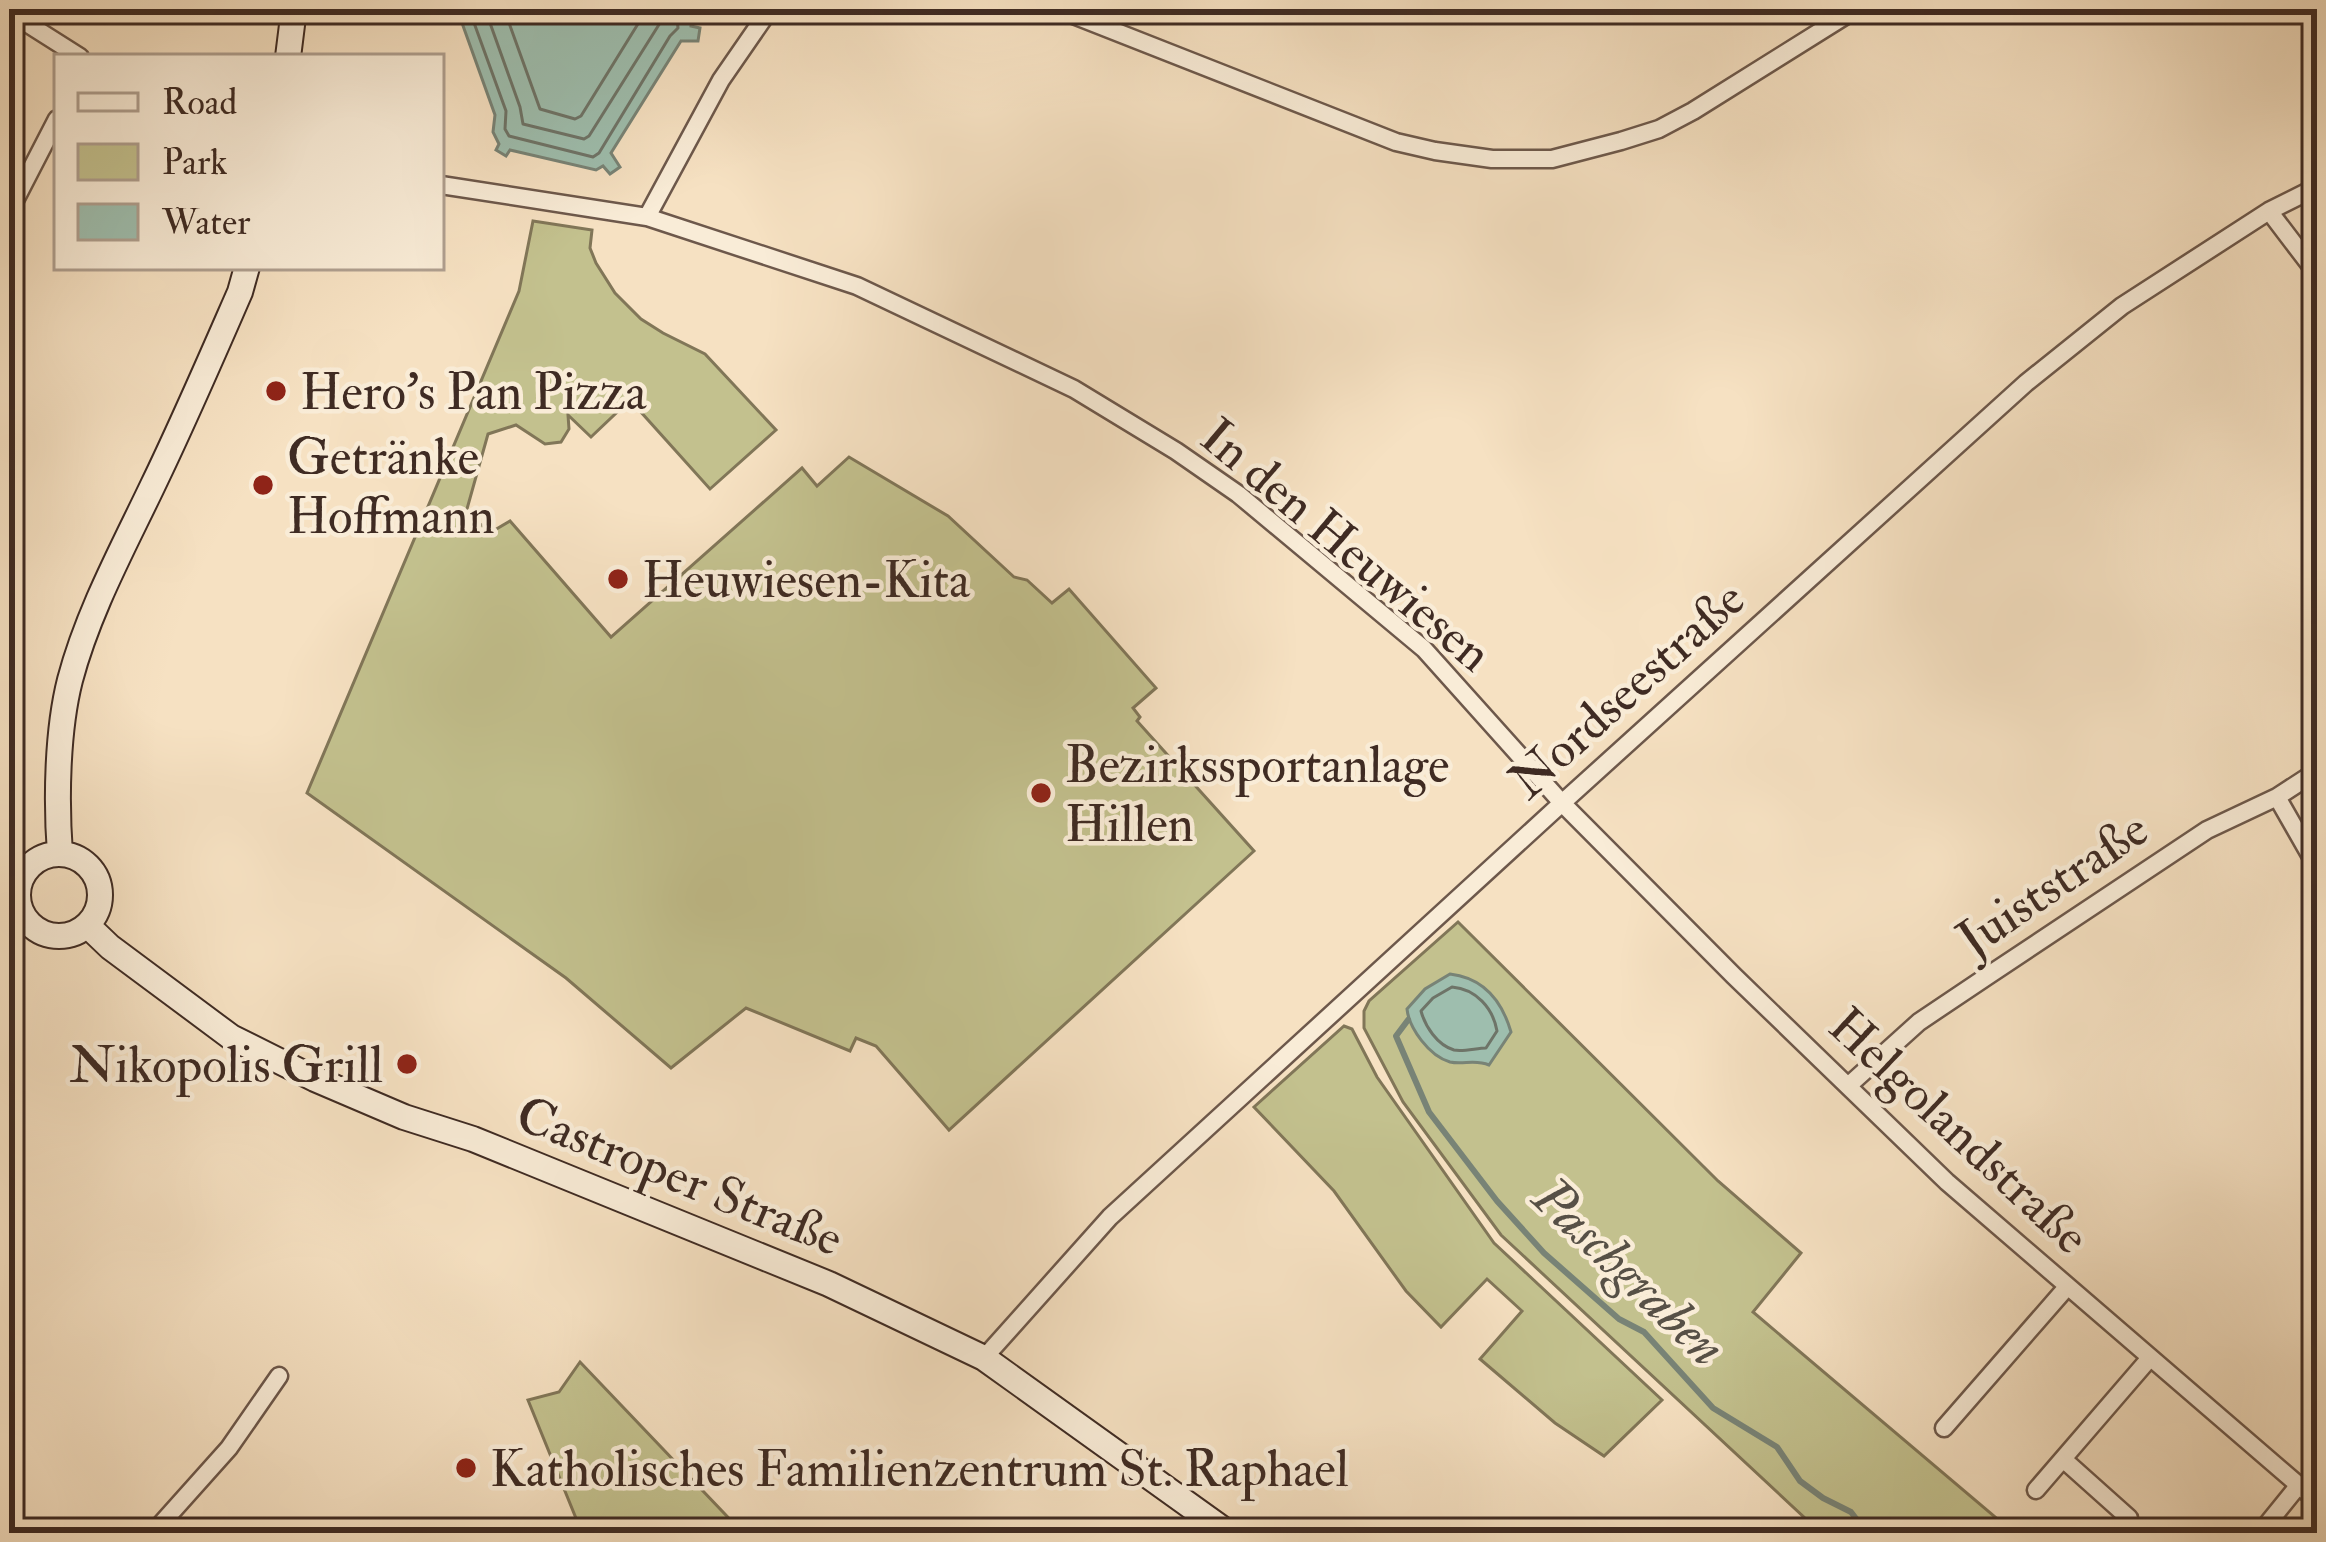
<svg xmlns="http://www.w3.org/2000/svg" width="2326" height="1542" font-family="'IM FELL Double Pica',serif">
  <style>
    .green { fill: #c3c18e; stroke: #817658; stroke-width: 3 }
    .water { fill: #9ebeae; stroke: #788376; stroke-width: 3 }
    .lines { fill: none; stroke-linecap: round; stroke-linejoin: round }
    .shore { stroke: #6e7468; stroke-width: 3 }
    .stream { stroke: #788376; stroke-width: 6 }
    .minor-casing { stroke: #6d584b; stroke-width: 21 }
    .secondary-casing { stroke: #3f2b23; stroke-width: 28 }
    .minor { stroke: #f9ecd7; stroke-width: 16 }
    .secondary { stroke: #f9ecd7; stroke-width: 24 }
    .poi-dot { fill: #8f2418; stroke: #f9ecd7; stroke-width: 4.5 }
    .labels { text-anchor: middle; stroke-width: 9; stroke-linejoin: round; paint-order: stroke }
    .poi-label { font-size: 51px; fill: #3f2b23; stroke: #f9ecd7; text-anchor: start }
    .street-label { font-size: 51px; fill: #3f2b23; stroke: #f9ecd7 }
    .water-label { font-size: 54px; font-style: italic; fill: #575046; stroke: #f9ecd7 }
  </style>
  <rect width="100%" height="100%" fill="#f6e1c2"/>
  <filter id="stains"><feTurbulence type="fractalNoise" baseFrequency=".00167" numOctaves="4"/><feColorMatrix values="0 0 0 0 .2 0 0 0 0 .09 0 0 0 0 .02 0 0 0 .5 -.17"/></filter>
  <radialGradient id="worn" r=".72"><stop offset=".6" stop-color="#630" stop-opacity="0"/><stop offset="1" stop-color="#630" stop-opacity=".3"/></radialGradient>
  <!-- green -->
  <path class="green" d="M533,221l59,9 -2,18 6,15 19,30 26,26 22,14 42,21 71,76 -66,59 -80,-89 -39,37 -23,-22 1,14 -8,13 -16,2 -29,-19 -28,9 -23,82 28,15 17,-10 101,116 191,-169 15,18 32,-29 99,59 66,61 13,3 25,23 17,-14 87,99 -23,20 7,9 -3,4 117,130 -305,279 -73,-84 -20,-8 -6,13 -104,-43 -75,60 -105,-90 -259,-185 212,-502z
    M1458,922l260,259 83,72 -48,59 261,221h-193l-320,-298 -98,-133 -39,-74v-17l5,-10z
    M1344,1026l8,3 25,48 117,166 168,157 -58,56 -49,-33 -75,-64 42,-48 -35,-32 -46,48 -35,-36 -72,-100 -80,-84z
    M580,1362l163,171h-161l-54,-133 31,-8z"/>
  <!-- water -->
  <path class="water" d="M457,9h226l9,9 -1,8 9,2 -2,13h-17l-70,112 9,14 -10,7 -7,-8 -7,4 -86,-20 -4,6 -10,-6 3,-6 -6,-12 2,-17z
    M1450,974c34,4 52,27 61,58l-22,33c-14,-6 -26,0 -39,-3 -21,-6 -41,-34 -43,-53l18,-20z"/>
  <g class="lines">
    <!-- shore -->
    <path class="shore" d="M469,9l37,102 -1,18 4,7 84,21 6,-4 71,-117 8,-8 -2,-19
      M485,9l35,98 3,17 61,15 5,-3 71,-113v-14
      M504,9l36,100 35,10 6,-3 60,-97 1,-10
      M1452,987c24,2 41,21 45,44l-11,17c-9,0 -23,4 -32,2 -17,-5 -29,-24 -33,-39l12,-13z"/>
    <!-- stream -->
    <path class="stream" d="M1408,1020l-12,16 33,76 68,89 47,52 75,66 25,13 69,76 64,39 23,34 23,17 28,14 16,21"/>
    <defs>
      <path id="minor" d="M1058,9l338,133 39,9 57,8h60l69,-18 38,-12 34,-18 163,-102
        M9,12l71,45
        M441,185l206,32 210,69 217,103 102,62 62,43 186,155 138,154 172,173 213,206 370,319
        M2269,211l48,63
        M9,212l48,-93
        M647,217l74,-137 49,-71
        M2277,797l40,70
        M9,907l11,-2
        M1848,1086l71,-64 67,-45 221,-147 70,-33 40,-26
        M984,1358l126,-141 452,-414 464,-420 96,-77 147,-95 48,-24
        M1944,1428l123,-141
        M2063,1459l66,59
        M2036,1490l113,-131
        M153,1533l76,-85 50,-72
        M2260,1533l38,-47"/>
      <path id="secondary" d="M288,57l6,-48
        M60,854c-4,-53 -3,-123 10,-174 18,-68 53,-132 83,-195 31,-64 59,-129 87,-193l7,-25
        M18 895a41 41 0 1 1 82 0a41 41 0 1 1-82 0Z
        M87,925l23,22 121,90 84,42 89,38 69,22 356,145 155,74 244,175"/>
    </defs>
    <!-- minor casing -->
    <use href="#minor" class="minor-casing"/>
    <!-- secondary casing -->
    <use href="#secondary" class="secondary-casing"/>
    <!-- minor -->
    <use href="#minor" class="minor"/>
    <!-- secondary -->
    <use href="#secondary" class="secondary"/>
  </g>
  <!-- markers -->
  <g class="poi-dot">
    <circle cx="276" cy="391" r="12"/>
    <circle cx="263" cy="485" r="12"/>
    <circle cx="618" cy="579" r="12"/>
    <circle cx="1041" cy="793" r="12"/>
    <circle cx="407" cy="1064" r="12"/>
    <circle cx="466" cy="1468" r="12"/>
  </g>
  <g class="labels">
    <!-- poi labels -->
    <g class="poi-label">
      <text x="300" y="409">Hero's Pan Pizza</text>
      <text x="287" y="474">Getränke<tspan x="287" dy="59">Hoffmann</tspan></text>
      <text x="642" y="597">Heuwiesen-Kita</text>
      <text x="1065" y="782">Bezirkssportanlage<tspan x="1065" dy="59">Hillen</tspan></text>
      <text x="383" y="1082" text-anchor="end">Nikopolis Grill</text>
      <text x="490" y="1486">Katholisches Familienzentrum St. Raphael</text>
    </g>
    <!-- street labels -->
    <g class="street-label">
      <text transform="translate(1347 544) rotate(40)" y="18">In den Heuwiesen</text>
      <text transform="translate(1626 689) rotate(-42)" y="18">Nordseestraße</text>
      <text transform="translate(2052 883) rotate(-34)" y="18">Juiststraße</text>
      <text transform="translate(1960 1130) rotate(43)" y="18">Helgolandstraße</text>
      <text transform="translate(680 1175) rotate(22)" y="18">Castroper Straße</text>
    </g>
    <!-- water labels -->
    <g class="water-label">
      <text transform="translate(1630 1271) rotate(44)" y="19">Paschgraben</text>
    </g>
  </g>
  <!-- margin -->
  <rect width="2326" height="1542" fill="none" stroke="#f6e1c2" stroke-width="48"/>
  <rect x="12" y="12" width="2302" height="1518" fill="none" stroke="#3f2b23" stroke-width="6"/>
  <rect x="24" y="24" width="2278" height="1494" fill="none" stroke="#3f2b23" stroke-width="3"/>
  <!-- legend -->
  <rect x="54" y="54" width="390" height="216" fill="#f9ecd7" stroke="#af9f8f" stroke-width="3"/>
  <rect x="78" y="93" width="60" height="18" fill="#f9ecd7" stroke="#af9f8f" stroke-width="3"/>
  <text x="162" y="114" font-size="36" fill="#3f2b23">Road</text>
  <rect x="78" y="144" width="60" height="36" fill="#c3c18e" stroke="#af9f8f" stroke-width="3"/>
  <text x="162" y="174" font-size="36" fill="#3f2b23">Park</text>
  <rect x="78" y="204" width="60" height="36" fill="#9ebeae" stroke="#af9f8f" stroke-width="3"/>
  <text x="162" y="234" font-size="36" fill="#3f2b23">Water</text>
  <rect width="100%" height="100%" filter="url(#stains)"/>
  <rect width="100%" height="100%" fill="url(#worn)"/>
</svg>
